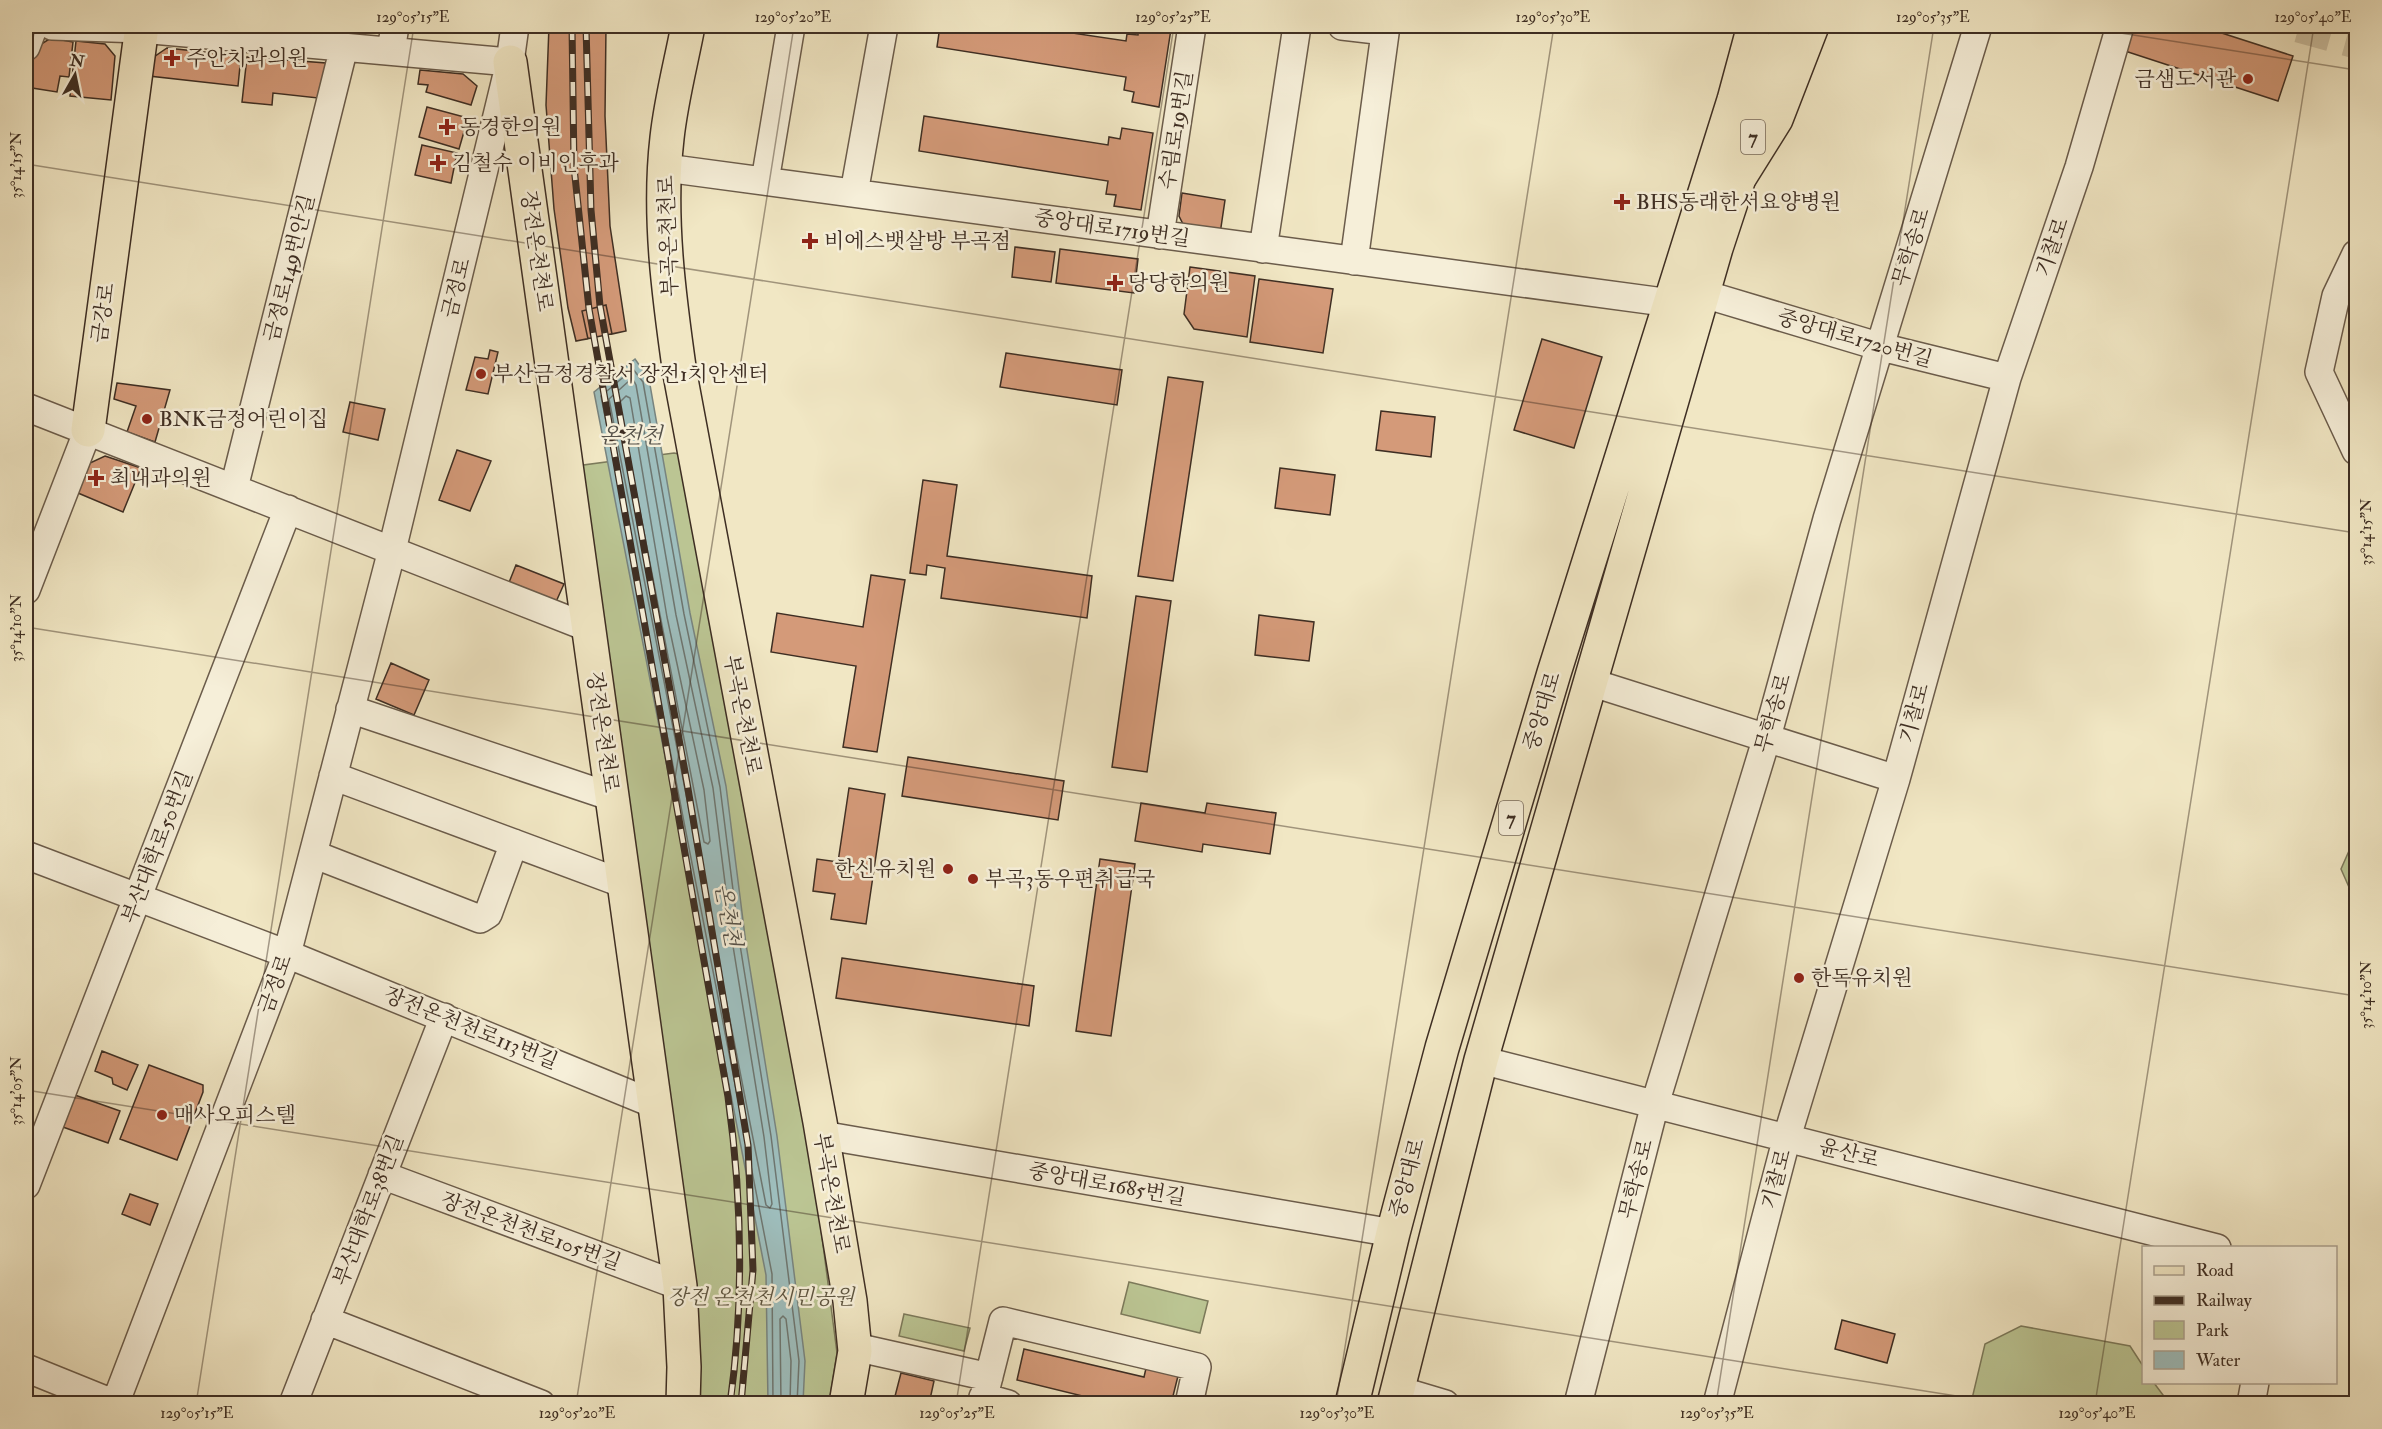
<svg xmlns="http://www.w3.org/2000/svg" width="2382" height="1429" font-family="'IM FELL Double Pica','Noto Serif KR',serif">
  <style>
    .green { fill: #bbc593; stroke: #7c7a5b; stroke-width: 1.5 }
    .water { fill: #9ebebd; stroke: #78847f; stroke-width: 1.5 }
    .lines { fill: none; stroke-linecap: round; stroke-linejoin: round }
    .shore { stroke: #6e7670; stroke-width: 1.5 }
    .building { fill: #d49a79; stroke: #3e2e23; stroke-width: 1.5 }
    .highway-tunnel { stroke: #cdc2a4; stroke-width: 33; stroke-dasharray: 33 16; stroke-linecap: butt }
    .minor-casing { stroke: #6b5c4b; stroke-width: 30 }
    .major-casing { stroke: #3e2e23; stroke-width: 36 }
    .highway-casing { stroke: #3e2e23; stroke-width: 36 }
    .minor { stroke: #f6efd9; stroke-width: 27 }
    .major { stroke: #f1e7c4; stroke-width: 33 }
    .highway { stroke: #f1e7c4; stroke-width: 33 }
    .rail-casing { stroke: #3e2e23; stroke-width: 7 }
    .rail { stroke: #f6efd9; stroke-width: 4.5; stroke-dasharray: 14; stroke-linecap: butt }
    .ticks { fill: none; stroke: #3e2e23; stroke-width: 1.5; stroke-opacity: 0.45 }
    .poi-dot { fill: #8f2418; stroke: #f6efd9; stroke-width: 2 }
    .labels { text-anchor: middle; stroke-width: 5; stroke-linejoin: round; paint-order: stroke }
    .shield { fill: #f6efd9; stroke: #75685a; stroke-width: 1.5 }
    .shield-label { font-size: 20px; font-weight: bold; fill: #3e2e23 }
    .poi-label { font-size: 21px; fill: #3e2e23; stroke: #f6efd9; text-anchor: start }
    .street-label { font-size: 21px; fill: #3e2e23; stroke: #f6efd9 }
    .park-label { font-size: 21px; font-style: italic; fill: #5d543f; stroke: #f6efd9 }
    .water-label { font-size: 22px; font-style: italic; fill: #56524a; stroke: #f6efd9 }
    .neatline { fill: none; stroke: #3e2e23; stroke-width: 2 }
    .ticks-label { font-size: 15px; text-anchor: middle; fill: #3e2e23 }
  </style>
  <rect width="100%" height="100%" fill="#f1e7c4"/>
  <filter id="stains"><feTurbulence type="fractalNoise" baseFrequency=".00333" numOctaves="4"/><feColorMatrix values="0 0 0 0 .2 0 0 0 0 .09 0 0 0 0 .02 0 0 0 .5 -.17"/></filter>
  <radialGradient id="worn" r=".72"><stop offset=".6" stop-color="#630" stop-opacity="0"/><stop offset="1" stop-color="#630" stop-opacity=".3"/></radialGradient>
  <!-- green -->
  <path class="green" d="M674,453l15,3 117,657 31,240 -8,50h-132l4,-36 -14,-106 -111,-795z
    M2356,835v68l-15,-34z
    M1129,1282l79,19 -8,32 -79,-19z
    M904,1314l66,14 -6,23 -65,-15z
    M2021,1326l109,20 13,20 1,16 10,1 15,20h-198l14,-59z"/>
  <!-- water -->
  <path class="water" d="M635,359l14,20 41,234 36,173 20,158 31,192 28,225 -2,42h-35l-2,-128 -172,-883z"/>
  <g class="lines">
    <!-- shore -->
    <path class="shore" d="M630,380l4,1 2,4 40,230 37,173 20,158 31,191 8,67 -2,4 -4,-3 -157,-806z
      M626,396l4,2 37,219 37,173 6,51 -2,3 -4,-2 -85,-439z
      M773,1404l-1,-130 -171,-878 32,-27 10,13 41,232 36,173 20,158 31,191 28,225 -2,43
      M781,1404l-1,-85 3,-3 3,3 5,42 -1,43"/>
  </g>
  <!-- building -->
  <path class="building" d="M549,26h57l-1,90 5,110 16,105 -50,10 -8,-33 -14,-99 -8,-104z
    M549,26h57l-1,90 5,110 16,105 -14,3 -6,-29 -24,6 6,28 -12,2 -8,-33 -14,-99 -8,-104z
    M940,26h85l101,15 1,-7 11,1 1,-9 32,3 -12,78 -27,-5 2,-10 -10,-2 2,-13 -189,-30z
    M2134,26h66l93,30 -15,45 -153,-50z
    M51,38l22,4 -4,35 -9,-1 -3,16 -31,-5v-9l12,-32z
    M76,41l29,3 10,12 -4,44 -41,-4z
    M167,48l74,8 -3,30 -89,-10 2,-17z
    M247,57l79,6 -8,35 -45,-5 -1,12 -30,-3z
    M420,70l43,4 14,12 -6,19 -45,-13 2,-7 -10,-1z
    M427,107l41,11 -9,31 -40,-12z
    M924,116l184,29 1,-8 11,2 2,-11 31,5 -12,77 -27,-4 2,-11 -10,-1 2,-13 -189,-30z
    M422,145l35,8 -6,30 -36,-8z
    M1182,193l43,7 -5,34 -35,-6 -6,-12z
    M1015,247l40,5 -4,30 -39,-5z
    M1060,249l78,10 -4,34 -78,-10z
    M1190,267l65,9 -8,61 -53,-8 -10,-15z
    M1259,279l74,10 -10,64 -73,-11z
    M1542,339l60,18 -28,91 -60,-18z
    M490,350l8,2 -10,42 -22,-4 9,-33 13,2z
    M1006,353l116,17 -5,35 -117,-18z
    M1168,377l35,5 -30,199 -35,-5z
    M117,383l53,7 -15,52 -28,-10 9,-26 -22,-7z
    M350,402l35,7 -7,31 -35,-8z
    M1381,411l54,6 -4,40 -55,-7z
    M457,450l34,11 -21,50 -31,-11z
    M105,456l36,12 -18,44 -45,-19 12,-30z
    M1280,468l55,7 -5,40 -55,-7z
    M923,480l34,5 -10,71 145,20 -5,42 -146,-20 4,-30 -18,-3 -1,10 -16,-2z
    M516,565l48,19 -9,20 -47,-19z
    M871,575l34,5 -28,172 -34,-5 13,-81 -85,-14 6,-39 86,14z
    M1136,596l35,5 -24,171 -35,-5z
    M1259,615l55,7 -5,39 -54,-6z
    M391,663l38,17 -15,35 -38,-16z
    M908,757l156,24 -6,39 -156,-24z
    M849,788l36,6 -19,130 -35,-5 4,-25 -22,-3 4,-32 21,3z
    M1141,803l64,10 2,-10 69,10 -6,41 -67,-10 -1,8 -67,-11z
    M1100,859l35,5 -24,172 -35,-5z
    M842,958l192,28 -5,40 -193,-28z
    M102,1051l36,14 -11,25 -14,-6 -1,-6 -17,-7z
    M149,1065l54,20v7l-26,68 -57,-21z
    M72,1094l48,17 -12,32 -48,-17z
    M130,1194l28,10 -8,21 -28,-11z
    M1842,1320l53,14 -8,29 -52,-14z
    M1024,1349l120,28 3,-13 32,8 -8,32h-56l-98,-24z
    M901,1373l33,8 -5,23h-36z"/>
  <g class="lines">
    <!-- highway-tunnel -->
    <path class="highway-tunnel" d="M2299,26l57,16"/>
    <defs>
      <path id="minor" d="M52,26l89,3 369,33
        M1342,26l43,5
        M26,47l8,-21
        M391,51l4,-25
        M666,168l1005,135
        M765,181l26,-155
        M854,193l30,-167
        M1160,235l32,-209
        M1263,249l34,-223
        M2356,254l-20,42 -17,76 37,79
        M1354,261l32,-235
        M1704,294l177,53 126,31
        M26,407l563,221
        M234,488l110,-441
        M26,590l62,-160
        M1590,682l306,97
        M350,709l262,88
        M333,776l291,108
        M313,854l167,65 8,-5 26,-71
        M26,855l261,99 367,150
        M1481,1060l736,188
        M822,1135l571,98
        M382,1175l298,111
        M26,1185l262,-676
        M325,1320l216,84
        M855,1347l134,30
        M26,1368l89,36
        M1398,1390l47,14
        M983,1397l25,7
        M115,1404l172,-450 105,-404 118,-488 5,-36
        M293,1404l151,-387
        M982,1404l21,-83 194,46 -8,37
        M1578,1404l77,-300 112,-367 60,-218 151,-493
        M1717,1404l70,-267 109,-358 111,-401 72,-211 41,-141
        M2251,1404l4,-22"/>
      <path id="major" d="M688,26c-7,37 -17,74 -21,112 -9,78 2,159 13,236l140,748 30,179 5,50 -9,53
        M510,62l170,1224 4,81 -1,37
        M88,430l54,-404
        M1352,1404l41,-171 49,-185 112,-375 180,-573 20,-74
        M1394,1404l87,-344 235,-812 73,-222"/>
      <path id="highway" d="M1741,175l35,-56 36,-93"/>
    </defs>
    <!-- minor casing -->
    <use href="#minor" class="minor-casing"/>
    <!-- major casing -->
    <use href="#major" class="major-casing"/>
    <!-- highway casing -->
    <use href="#highway" class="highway-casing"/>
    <!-- minor -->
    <use href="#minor" class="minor"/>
    <!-- major -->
    <use href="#major" class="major"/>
    <!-- highway -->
    <use href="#highway" class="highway"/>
    <defs>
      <path id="rail" d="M572,26l2,141 15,142 139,788c14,101 16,206 2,307
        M586,26l5,184 9,96 87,477 61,362 5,125 -12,134"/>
    </defs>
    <!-- rail casing -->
    <use href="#rail" class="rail-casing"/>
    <!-- rail -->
    <use href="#rail" class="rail"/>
  </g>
  <!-- ticks -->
  <path class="ticks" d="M2076,26l280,44M26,83l9,-57M26,164l2330,369M26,627l2330,369M26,1090l1981,314M196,1404l218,-1378M576,1404l218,-1378M956,1404l218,-1378M1336,1404l218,-1378M1716,1404l218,-1378M2095,1404l219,-1378"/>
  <!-- markers -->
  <g class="poi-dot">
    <path d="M169 49h6v6h6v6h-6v6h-6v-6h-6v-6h6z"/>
    <circle cx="2248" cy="79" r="6"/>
    <path d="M444 118h6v6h6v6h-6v6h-6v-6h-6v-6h6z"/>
    <path d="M435 154h6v6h6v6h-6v6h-6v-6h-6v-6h6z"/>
    <path d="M1619 193h6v6h6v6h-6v6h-6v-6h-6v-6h6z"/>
    <path d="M807 232h6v6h6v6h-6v6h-6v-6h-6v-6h6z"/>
    <path d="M1112 274h6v6h6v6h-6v6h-6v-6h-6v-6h6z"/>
    <circle cx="481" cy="374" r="6"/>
    <circle cx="147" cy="419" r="6"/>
    <path d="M93 469h6v6h6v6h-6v6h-6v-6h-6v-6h6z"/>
    <circle cx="948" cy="869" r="6"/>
    <circle cx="973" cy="879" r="6"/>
    <circle cx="1799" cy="978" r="6"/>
    <circle cx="162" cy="1115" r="6"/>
  </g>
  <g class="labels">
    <!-- shield labels -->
    <g class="shield">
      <rect x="1741" y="120" width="24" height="34" rx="4.5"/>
      <rect x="1499" y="801" width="24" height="34" rx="4.5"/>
    </g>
    <g class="shield-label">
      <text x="1753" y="144">7</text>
      <text x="1511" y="825">7</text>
    </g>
    <!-- poi labels -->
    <g class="poi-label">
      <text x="186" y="65">주안치과의원</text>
      <text x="2236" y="86" text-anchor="end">금샘도서관</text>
      <text x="460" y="134">동경한의원</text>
      <text x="452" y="170">김철수 이비인후과</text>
      <text x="1636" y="209">BHS동래한서요양병원</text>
      <text x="824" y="248">비에스뱃살방 부곡점</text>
      <text x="1128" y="290">당당한의원</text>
      <text x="493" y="381">부산금정경찰서 장전1치안센터</text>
      <text x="159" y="426">BNK금정어린이집</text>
      <text x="110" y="485">최내과의원</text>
      <text x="936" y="876" text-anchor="end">한신유치원</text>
      <text x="985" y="886">부곡3동우편취급국</text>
      <text x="1811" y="985">한독유치원</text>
      <text x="174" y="1122">매사오피스텔</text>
    </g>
    <!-- street labels -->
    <g class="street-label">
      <text transform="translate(1176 130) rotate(-81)" y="7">수림로19번길</text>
      <text transform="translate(1112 228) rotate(8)" y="7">중앙대로1719번길</text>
      <text transform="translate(668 236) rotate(-92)" y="7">부곡온천천로</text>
      <text transform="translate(1911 247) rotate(-73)" y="7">무학송로</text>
      <text transform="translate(2052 247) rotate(-71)" y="7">기찰로</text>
      <text transform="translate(537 251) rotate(82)" y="7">장전온천천로</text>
      <text transform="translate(289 268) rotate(-76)" y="7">금정로149번안길</text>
      <text transform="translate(456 288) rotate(-76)" y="7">금정로</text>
      <text transform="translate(103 313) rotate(-82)" y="7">금강로</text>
      <text transform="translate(1855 338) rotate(16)" y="7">중앙대로1720번길</text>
      <text transform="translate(1542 711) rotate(-73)" y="7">중앙대로</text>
      <text transform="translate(1773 713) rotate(-74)" y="7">무학송로</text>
      <text transform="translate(1914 713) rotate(-75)" y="7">기찰로</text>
      <text transform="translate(743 715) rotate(79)" y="7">부곡온천천로</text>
      <text transform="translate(603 732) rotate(82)" y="7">장전온천천로</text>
      <text transform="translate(157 847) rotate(-69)" y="7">부산대학로50번길</text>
      <text transform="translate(275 984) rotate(-70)" y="7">금정로</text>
      <text transform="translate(471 1028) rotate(22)" y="7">장전온천천로113번길</text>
      <text transform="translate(1849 1153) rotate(14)" y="7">윤산로</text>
      <text transform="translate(1407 1178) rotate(-75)" y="7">중앙대로</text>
      <text transform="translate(1636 1179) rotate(-76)" y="7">무학송로</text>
      <text transform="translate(1776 1179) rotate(-75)" y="7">기찰로</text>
      <text transform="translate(1107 1184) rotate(10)" y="7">중앙대로1685번길</text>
      <text transform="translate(832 1193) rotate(80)" y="7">부곡온천천로</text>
      <text transform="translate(368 1210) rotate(-69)" y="7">부산대학로38번길</text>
      <text transform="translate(531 1231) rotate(20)" y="7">장전온천천로105번길</text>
    </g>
    <!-- park labels -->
    <g class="park-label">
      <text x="761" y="1304">장전 온천천시민공원</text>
    </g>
    <!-- water labels -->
    <g class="water-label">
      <text x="631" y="443">온천천</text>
      <text transform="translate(729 915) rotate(80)" y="8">온천천</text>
    </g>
  </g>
  <!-- margin -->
  <rect width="2382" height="1429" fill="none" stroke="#f1e7c4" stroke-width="66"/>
  <!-- legend -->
  <rect x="2142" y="1246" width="195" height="138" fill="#f6efd9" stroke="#aca290" stroke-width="1.5"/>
  <rect x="2154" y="1266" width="30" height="9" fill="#f1e7c4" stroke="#aca290" stroke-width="1.5"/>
  <text x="2196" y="1276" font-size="18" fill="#3e2e23">Road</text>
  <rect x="2154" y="1296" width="30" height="9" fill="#3e2e23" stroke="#aca290" stroke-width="1.5"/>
  <text x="2196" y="1306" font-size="18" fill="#3e2e23">Railway</text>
  <rect x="2154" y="1321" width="30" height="18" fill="#bbc593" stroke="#aca290" stroke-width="1.5"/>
  <text x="2196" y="1336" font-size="18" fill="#3e2e23">Park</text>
  <rect x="2154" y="1351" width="30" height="18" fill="#9ebebd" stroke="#aca290" stroke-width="1.5"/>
  <text x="2196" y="1366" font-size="18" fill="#3e2e23">Water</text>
  <!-- north arrow -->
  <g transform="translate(75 75) rotate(9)" stroke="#f6efd9" stroke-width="4.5" paint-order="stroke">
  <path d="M0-4.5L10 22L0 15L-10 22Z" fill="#3e2e23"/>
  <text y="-9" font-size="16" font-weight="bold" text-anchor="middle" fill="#3e2e23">N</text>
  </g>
  <rect x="33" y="33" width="2316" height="1363" class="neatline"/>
  <g class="ticks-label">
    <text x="413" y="22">129°05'15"E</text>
    <text x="793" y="22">129°05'20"E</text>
    <text x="1173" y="22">129°05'25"E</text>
    <text x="1553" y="22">129°05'30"E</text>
    <text x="1933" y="22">129°05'35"E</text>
    <text x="2313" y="22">129°05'40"E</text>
    <text transform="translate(16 165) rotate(-90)" y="5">35°14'15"N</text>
    <text transform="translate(2366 532) rotate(-90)" y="5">35°14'15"N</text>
    <text transform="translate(16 628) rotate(-90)" y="5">35°14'10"N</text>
    <text transform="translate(2366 995) rotate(-90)" y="5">35°14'10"N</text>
    <text transform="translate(16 1091) rotate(-90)" y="5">35°14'05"N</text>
    <text x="197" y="1418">129°05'15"E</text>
    <text x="577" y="1418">129°05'20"E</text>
    <text x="957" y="1418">129°05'25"E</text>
    <text x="1337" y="1418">129°05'30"E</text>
    <text x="1717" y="1418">129°05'35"E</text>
    <text x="2097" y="1418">129°05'40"E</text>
  </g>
  <rect width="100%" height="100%" filter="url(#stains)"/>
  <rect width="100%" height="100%" fill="url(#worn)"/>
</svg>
